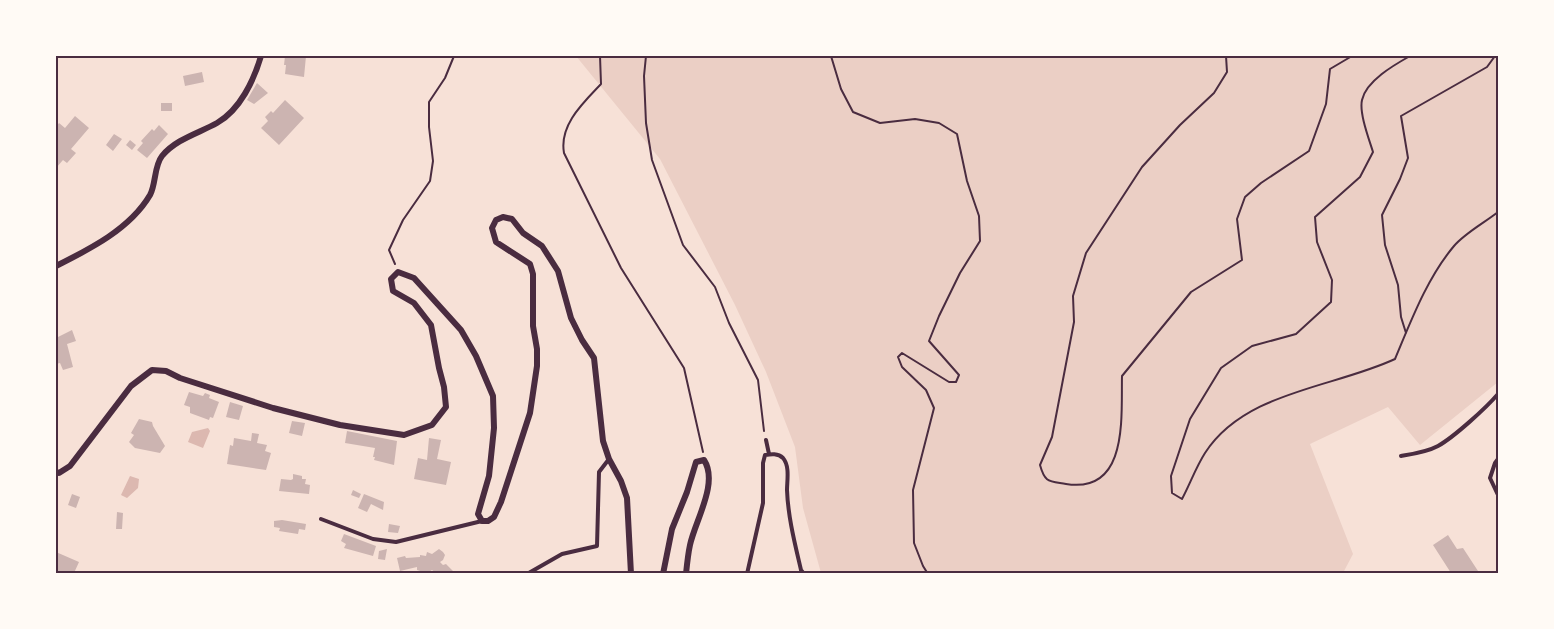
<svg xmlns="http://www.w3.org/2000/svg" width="1554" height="629" font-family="'Playfair Display',serif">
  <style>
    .green { fill: #ebcfc5 }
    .water { fill: #dcb8b0 }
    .building { fill: #ccb4b1 }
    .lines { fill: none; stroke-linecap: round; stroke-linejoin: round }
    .path { stroke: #4a2c40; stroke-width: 2 }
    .service { stroke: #4a2c40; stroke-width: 4 }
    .minor { stroke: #4a2c40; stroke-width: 6 }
    .neatline { fill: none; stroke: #4a2c40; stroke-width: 2 }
  </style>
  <rect width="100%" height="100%" fill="#f7e1d7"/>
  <!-- green -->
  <path class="green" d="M576,56h922v326l-78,63 -32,-38 -78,37 43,110 -10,19h-522l-18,-65 -8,-61 -29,-75 -31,-67 -75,-146z"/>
  <!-- water -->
  <path class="water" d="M208,428l2,3 -7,17 -15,-6 4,-10z
    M130,476l9,3 -1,9 -11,10 -6,-3z"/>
  <!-- building -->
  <path class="building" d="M285,56h21l-2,21 -19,-3 1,-9h-2z
    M202,72l2,10 -19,4 -2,-10z
    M257,83l11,10 -14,11 -7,-4z
    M285,100l19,18 -25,27 -18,-17 7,-7 -3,-4 6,-6 2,2z
    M161,103h11v8h-11z
    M75,116l14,12 -18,21 5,4 -9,10 -4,-3 -7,8v-41l3,-4 6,5z
    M159,125l9,9 -21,24 -10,-8 6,-7 -2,-2 11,-12 2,2z
    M114,134l8,5 -9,12 -7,-6z
    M130,140l6,5 -4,5 -6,-5z
    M72,330l4,11 -9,3 6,23 -10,3 -3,-7 -4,1v-26z
    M189,392l14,4 2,-3 5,2 -1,3 10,4 -6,16 -3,-1 -1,3 -19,-7v-6l-6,-2z
    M230,402l13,4 -4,14 -13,-3z
    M139,419l13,3 1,4 12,20 -5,7 -25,-5 -6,-6 5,-7 -3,-2z
    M292,421l13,2 -3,13 -13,-3z
    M347,431l50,10 -3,24 -20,-5 1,-3h-2l2,-9 -30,-5z
    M252,433l7,1 -2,9 10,2 -2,6 6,2 -5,17 -39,-6 3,-19 3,1 1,-8 17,3z
    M429,438l12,2 -4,19 14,3 -5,23 -32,-6 4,-21 9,2z
    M293,474l9,2v3h4l-1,5 5,1 -1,9 -30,-3 2,-12 10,1 2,-1z
    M353,490l8,4 -2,4 -8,-3z
    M72,494l8,3 -4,11 -8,-3z
    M364,494l20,8 -1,8 -12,-6 -4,8 -9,-4z
    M117,512l6,1 -1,16h-6z
    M282,520l24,4 -1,6 -6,-1 -1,5 -19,-3 1,-3 -6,-1v-6z
    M389,524l11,2 -2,7 -10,-1z
    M344,534l32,12 -3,10 -29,-8 2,-4 -5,-3z
    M1448,535l9,14 6,-1 15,23 -5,2h-22l-18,-28z
    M387,549l-2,11 -7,-1 1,-8z
    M439,549l4,3 2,3 -2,5 -3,2 3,3 3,-1 7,7 -3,2h-14l-4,-3 -5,3 -10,-3v-3l-17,4 -3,-13 8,-2 1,2 14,-1v-2l6,1 1,-4 5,2z
    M56,552l23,10 -5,11h-18z"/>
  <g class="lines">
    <!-- path -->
    <path class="path" d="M600,56l1,28c-18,19 -42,41 -37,69l57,115 63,100 19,84
      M646,56l-2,20 2,47 6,37 31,85 32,42 14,36 29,57 6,51
      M831,56l10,33 12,23 27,11 35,-4 24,4 18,11 10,47 12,35 1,25 -20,32 -21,43 -10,25 30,34 -3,7h-7l-47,-29 -4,4 4,10 24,23 8,18 -21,82 1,53 9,23 5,8
      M1226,56l1,16 -13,21 -34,32 -38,42 -56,86 -13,43 1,26 -22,115 -12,28c5,18 9,16 26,19 63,10 55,-68 56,-108l69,-84 51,-32 -5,-41 8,-22 16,-14 48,-32 17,-47 4,-35 22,-13
      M1410,56c-16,9 -44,25 -48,44 -3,13 7,39 11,52l-13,25 -45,40 2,25 15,38 -1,22 -35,32 -44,12 -31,22 -31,51 -19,57 1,17 10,6c8,-15 14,-32 23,-46 40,-62 128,-65 190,-94 16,-38 32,-81 59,-113 11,-13 30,-23 44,-34
      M395,264l-6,-14 14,-30 27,-39 3,-20 -4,-34v-25l16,-24 9,-22
      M1406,333l-5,-16 -3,-32 -13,-40 -3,-30 18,-36 8,-21 -7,-42 86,-49 8,-11"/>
    <!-- service -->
    <path class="service" d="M766,440l3,14
      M1401,456c12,-2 26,-4 37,-10 16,-9 48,-38 60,-52
      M1498,459l-3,4 -5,15 8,17
      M321,519l52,20 23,3 86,-21
      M527,574l35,-20 35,-8 2,-74 10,-13
      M747,574l16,-71v-40l2,-8c6,-1 13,-2 18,3 7,8 4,23 4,32 1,27 8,54 14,80l3,4"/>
    <!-- minor -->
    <path class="minor" d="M56,266c34,-17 74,-37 94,-71 6,-11 4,-29 12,-39 14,-17 37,-23 55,-33 23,-13 37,-43 44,-67
      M56,472l3,1 11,-7 61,-80 21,-16 14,1 14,7 93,30 67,17 64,10 28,-10 14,-18 -2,-20 -5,-19 -8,-43 -17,-22 -21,-12 -2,-12 7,-7 16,6 47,52 15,26 17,40 1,32 -5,48 -11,38 4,7h6l6,-4 7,-15 29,-89 7,-47v-17l-4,-23v-52l-3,-10 -34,-22 -4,-14 4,-8 7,-3 9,2 11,14 19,13 16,25 13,47 11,22 12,18 9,83 6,18 12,22 6,17 4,76
      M663,574l9,-45 15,-37 9,-30 8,-2c15,23 -9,61 -14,85 -2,9 -3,19 -4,29"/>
  </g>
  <!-- border -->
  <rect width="1554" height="629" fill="none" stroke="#fffaf5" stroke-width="114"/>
  <rect x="57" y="57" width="1440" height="515" class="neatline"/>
</svg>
